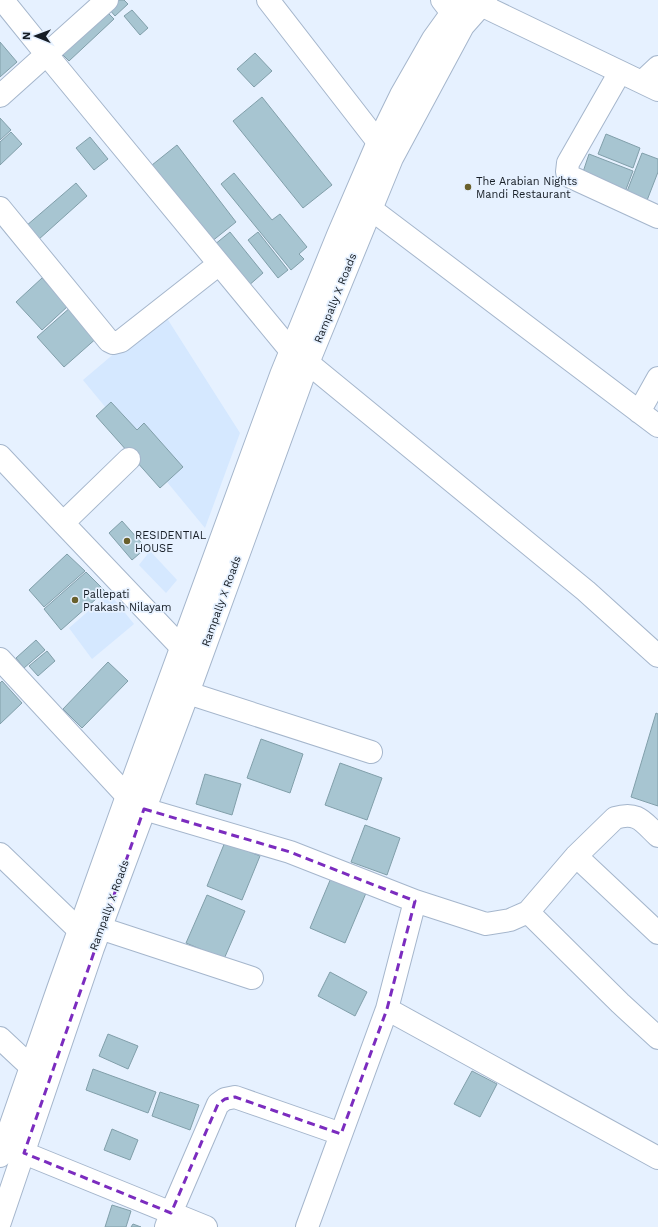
<svg xmlns="http://www.w3.org/2000/svg" width="658" height="1227" font-family="'Work Sans',sans-serif">
  <style>
    .built { fill: #d5e8ff }
    .building { fill: #a7c5d1; stroke: #819faa }
    .lines { fill: none; stroke-linecap: round; stroke-linejoin: round }
    .minor-casing { stroke: #a5b6cc; stroke-width: 24 }
    .secondary-casing { stroke: #a5b6cc; stroke-width: 24 }
    .minor { stroke: #fff; stroke-width: 22 }
    .secondary { stroke: #fff; stroke-width: 22 }
    .marked { fill: none; stroke: #7b2cbf; stroke-width: 3; stroke-dasharray: 8 5; stroke-linejoin: round }
    .poi-dot { fill: #69602c; stroke: #e6f1ff; stroke-width: 1.5 }
    .labels { text-anchor: middle; stroke-width: 3.5; stroke-linejoin: round; paint-order: stroke }
    .poi-label { font-size: 11px; fill: #161d25; stroke: #e6f1ff; text-anchor: start }
    .street-label { font-size: 11px; fill: #161d25; stroke: #e6f1ff }
  </style>
  <rect width="100%" height="100%" fill="#e6f1ff"/>
  <!-- built -->
  <path class="built" d="M163,312l77,121 -35,95 -122,-148z
    M150,551l27,29 -11,13 -27,-28z
    M109,593l25,31 -42,35 -23,-31z"/>
  <!-- building -->
  <path class="building" d="M118,0h6l4,4 -13,12 -6,-7z
    M132,10l16,18 -8,7 -16,-19z
    M106,11l8,8 -45,42 -8,-8z
    M0,42l17,20 -17,15z
    M255,53l17,18 -18,16 -17,-18z
    M262,97l70,88 -29,23 -70,-87z
    M0,118l11,12 -11,10z
    M11,132l11,12 -22,21v-23z
    M606,134l34,14 -7,20 -35,-14z
    M90,137l18,22 -14,11 -18,-22z
    M177,145l59,77 -25,20 -59,-77z
    M642,153l16,6v13l-12,31 -20,-9z
    M589,154l44,17 -8,21 -43,-17z
    M234,173l38,47 8,-6 27,33 -8,7 5,5 -13,11 -70,-86z
    M76,183l11,13 -49,44 -12,-14z
    M230,232l33,41 -16,14 -33,-42z
    M258,232l30,38 -10,8 -30,-38z
    M42,278l26,28 -26,24 -26,-28z
    M72,306l27,30 -35,31 -27,-30z
    M111,402l26,28 7,-7 39,44 -23,21 -64,-72z
    M122,521l24,27 -14,12 -23,-27z
    M67,554l18,17 -41,36 -15,-17z
    M86,572l19,19 -44,39 -17,-21z
    M36,640l9,10 -21,18 -8,-10z
    M47,651l8,10 -17,15 -9,-10z
    M108,662l20,19 -46,47 -19,-19z
    M2,681l20,22 -22,21v-41z
    M656,713l2,1v92l-27,-9z
    M261,739l42,15 -13,39 -43,-15z
    M340,763l42,15 -15,42 -42,-15z
    M205,774l36,10 -9,31 -36,-11z
    M365,825l35,13 -13,37 -36,-13z
    M225,842l35,14 -18,44 -35,-14z
    M331,878l35,15 -21,50 -35,-15z
    M207,895l38,16 -21,48 -38,-16z
    M330,972l37,20 -12,24 -37,-20z
    M108,1034l30,12 -10,23 -29,-13z
    M93,1069l63,23 -8,21 -62,-23z
    M472,1071l25,13 -17,33 -26,-13z
    M160,1092l39,13 -9,25 -38,-14z
    M112,1129l26,11 -8,20 -26,-10z
    M112,1205l19,6 -5,16h-21z
    M133,1224l8,3h-10z"/>
  <g class="lines">
    <defs>
      <path id="minor" d="M5,0v3l42,52 244,296
        M268,0l110,142
        M442,0l10,13
        M481,5l177,85
        M620,72l-52,91 -1,9 4,5 87,40
        M642,82l16,-15
        M0,96l107,-96
        M0,208l109,133 4,2 8,-2 98,-77
        M371,209l287,217
        M308,363l278,228 72,65
        M639,412l19,-34
        M0,456l63,67 118,124
        M63,523l66,-64
        M0,659l127,137
        M188,693l183,59
        M144,809l146,43 125,49 71,23 24,-4 18,-8 92,91 38,35
        M0,854l79,76
        M576,856l82,77
        M528,912l48,-56 39,-38c23,-7 28,4 43,18
        M100,928l152,50
        M387,1009l271,149
        M0,1038l31,29
        M24,1153l182,74
        M166,1227l5,-14 47,-109 7,-5 10,-2 106,37
        M307,1227l80,-218 28,-108"/>
      <path id="secondary" d="M0,1156l58,-167 69,-193 154,-421 57,-140 40,-93 23,-47 32,-56 28,-39
        M0,1222l93,-274 95,-255 120,-330 84,-205 71,-132 23,-26"/>
    </defs>
    <!-- minor casing -->
    <use href="#minor" class="minor-casing"/>
    <!-- secondary casing -->
    <use href="#secondary" class="secondary-casing"/>
    <!-- minor -->
    <use href="#minor" class="minor"/>
    <!-- secondary -->
    <use href="#secondary" class="secondary"/>
  </g>
  <!-- marked area -->
  <path class="marked" d="M144,809l146,43 125,49 -28,108 -46,125 -106,-37 -10,2 -7,5 -47,109 -147,-60z"/>
  <!-- markers -->
  <g class="poi-dot">
    <circle cx="468" cy="187" r="4"/>
    <circle cx="127" cy="541" r="4"/>
    <circle cx="75" cy="600" r="4"/>
  </g>
  <g class="labels">
    <!-- poi labels -->
    <g class="poi-label">
      <text x="476" y="185">The Arabian Nights<tspan x="476" dy="13">Mandi Restaurant</tspan></text>
      <text x="135" y="539">RESIDENTIAL<tspan x="135" dy="13">HOUSE</tspan></text>
      <text x="83" y="598">Pallepati<tspan x="83" dy="13">Prakash Nilayam</tspan></text>
    </g>
    <!-- street labels -->
    <g class="street-label">
      <text transform="translate(335 298) rotate(-68)" y="4">Rampally X Roads</text>
      <text transform="translate(221 601) rotate(-70)" y="4">Rampally X Roads</text>
      <text transform="translate(109 905) rotate(-70)" y="4">Rampally X Roads</text>
    </g>
  </g>
  <!-- north arrow -->
  <g transform="translate(36 36) rotate(271)" stroke="#e6f1ff" stroke-width="3" paint-order="stroke">
  <path d="M0-3L7 15L0 10L-7 15Z" fill="#161d25"/>
  <text y="-6" font-size="11" font-weight="bold" text-anchor="middle" fill="#161d25">N</text>
  </g>
</svg>
